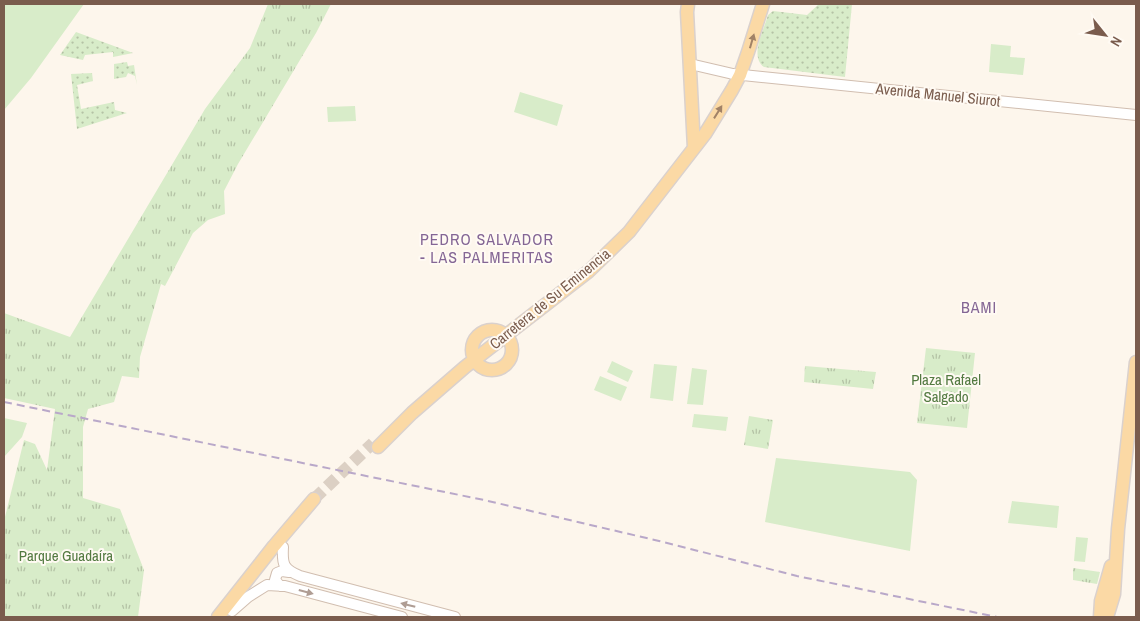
<svg xmlns="http://www.w3.org/2000/svg" width="1140" height="621" font-family="'Archivo Narrow',sans-serif">
  <style>
    .grass { fill: url(#grass-tufts) }
    .garden { fill: url(#garden-dots) }
    .pitch { fill: #d8ecc9 }
    .lines { fill: none; stroke-linecap: round; stroke-linejoin: round }
    .primary-tunnel { stroke: #dcd0c4; stroke-width: 12; stroke-dasharray: 12 6; stroke-linecap: butt }
    .tertiary-casing { stroke: #d1beb0; stroke-width: 12 }
    .primary-casing { stroke: #dad1cd; stroke-width: 15 }
    .tertiary { stroke: #fff; stroke-width: 10 }
    .primary { stroke: #fbd9a5; stroke-width: 12 }
    .rail { stroke: #b9a8c9; stroke-width: 2; stroke-dasharray: 8 5; stroke-linecap: butt }
    .oneway { fill: #a18267 }
    .oneway2 { fill: #af9d94 }
    .labels { text-anchor: middle; stroke-width: 4; stroke-linejoin: round; paint-order: stroke }
    .street-label { font-size: 15px; fill: #7a5c4d; stroke: #fffaf3 }
    .park-label { font-size: 15px; fill: #537a41; stroke: #fffaf3 }
    .neighbourhood-label { font-size: 16px; letter-spacing: 1px; fill: #846695; stroke: #fffaf3 }
  </style>
  <defs>
    <pattern id="grass-tufts" width="24" height="20" patternUnits="userSpaceOnUse" patternTransform="scale(1.25)"><rect width="24" height="20" fill="#d8ecc9"/><path d="M3 7l-1-3M5 7V3M7 7l1-3M15 17l-1-3M17 17v-4M19 17l1-3" fill="none" stroke="#b4c2a5"/></pattern>
    <pattern id="garden-dots" width="8" height="8" patternUnits="userSpaceOnUse" patternTransform="scale(1.25)"><rect width="8" height="8" fill="#d8ecc9"/><path d="M2 2h.1M6 6h.1" fill="none" stroke="#b4c2a5" stroke-width="1.8" stroke-linecap="round"/></pattern>
  </defs>
  <rect width="100%" height="100%" fill="#fdf6ec"/>
  <!-- grass -->
  <path class="grass" d="M268,4h63l-15,29 -78,131 -14,27 1,23 -17,6 -15,13 -28,53 -4,-2 -21,73 -1,21 -17,-2 -8,26 -26,7 -5,18v71l37,11 24,61 -6,47h-134v-96l20,-81 11,4 12,26 8,-61 -51,-11v-85l66,24 135,-228 45,-61z
    M926,348l49,5 -8,75 -50,-5z
    M805,366l71,6 -3,17 -69,-7z
    M749,416l24,4 -5,29 -24,-4z
    M1073,568l27,4 -3,12 -24,-4z"/>
  <!-- garden -->
  <path class="garden" d="M819,4h33l-7,73 -81,-10c-15,-11 0,-37 4,-52l5,-4 34,4z
    M76,32l57,21 -20,4v-5l-28,3 -2,5 -23,-5z
    M127,62l1,4 6,-1 3,20 -2,-9 -7,-3 -2,4 -12,2v-15z
    M92,73l1,8 -16,4 4,24 33,-7 1,8 12,3 -50,16 -6,-55z"/>
  <!-- pitch -->
  <path class="pitch" d="M4,4h80l-53,74 -27,32z
    M991,44l20,2 -1,11 15,1 -2,17 -34,-3z
    M520,92l43,13 -6,21 -43,-14z
    M355,106l1,15 -28,1 -1,-15z
    M612,361l21,10 -5,11 -21,-10z
    M654,364l23,2 -4,35 -23,-3z
    M692,368l15,2 -4,35 -16,-1z
    M600,376l27,11 -6,14 -27,-11z
    M694,414l34,3 -2,14 -34,-4z
    M4,418l23,5 -5,14 -18,20z
    M776,458l134,14 7,8 -7,71 -145,-29z
    M1012,501l47,5 -2,22 -49,-5z
    M1076,537l12,1 -3,24 -11,-1z"/>
  <g class="lines">
    <!-- primary-tunnel -->
    <path class="primary-tunnel" d="M314,499l59,-56"/>
    <defs>
      <path id="tertiary" d="M690,64l43,10 29,3 374,38
        M283,547c-1,17 0,22 17,29l155,41
        M280,586l-5,-6 2,-7 5,-2 7,1
        M232,611l16,-14 19,-12 18,1 117,31"/>
      <path id="primary" d="M688,4l-1,8 7,136
        M472 350a20 20 0 1 1 40 0a20 20 0 1 1-40 0Z
        M378,447l34,-34 53,-46 124,-96 40,-39 76,-98 27,-44 8,-15 8,-23 15,-48
        M218,617l56,-71 40,-47
        M1100,617l1,-16 10,-35
        M1107,617l7,-23 4,-65 18,-167"/>
    </defs>
    <!-- tertiary casing -->
    <use href="#tertiary" class="tertiary-casing"/>
    <!-- primary casing -->
    <use href="#primary" class="primary-casing"/>
    <!-- tertiary -->
    <use href="#tertiary" class="tertiary"/>
    <!-- primary -->
    <use href="#primary" class="primary"/>
    <!-- rail -->
    <path class="rail" d="M4,402l480,98 175,41 138,35 200,41"/>
  </g>
  <!-- one-way arrows -->
  <defs><path id="oneway-solid" d="M-6-.8H1V-3.2L6.5 0L1 3.2V.8H-6Z" transform="scale(1.25)"/></defs>
  <g class="oneway">
    <use href="#oneway-solid" transform="translate(752 41) rotate(-74)"/>
    <use href="#oneway-solid" transform="translate(718 112) rotate(-58)"/>
  </g>
  <g class="oneway2">
    <use href="#oneway-solid" transform="translate(306 592) rotate(15)"/>
    <use href="#oneway-solid" transform="translate(408 605) rotate(-166)"/>
  </g>
  <g class="labels">
    <!-- street labels -->
    <g class="street-label">
      <text transform="translate(938 95) rotate(6)" y="5">Avenida Manuel Siurot</text>
      <text transform="translate(550 299) rotate(-39)" y="5">Carretera de Su Eminencia</text>
    </g>
    <!-- park labels -->
    <g class="park-label">
      <text x="946" y="385">Plaza Rafael<tspan x="946" dy="17">Salgado</tspan></text>
      <text x="66" y="561">Parque Guadaíra</text>
    </g>
    <!-- neighbourhood labels -->
    <g class="neighbourhood-label">
      <text x="487" y="245">PEDRO SALVADOR<tspan x="487" dy="18">- LAS PALMERITAS</tspan></text>
      <text x="979" y="313">BAMI</text>
    </g>
  </g>
  <!-- border -->
  <rect width="1140" height="621" fill="none" stroke="#7a5c4d" stroke-width="10"/>
  <!-- north arrow -->
  <g transform="translate(1105 35) rotate(120)" stroke="#fffaf3" stroke-width="4" paint-order="stroke">
  <path d="M0-4L9 19L0 12L-9 19Z" fill="#7a5c4d"/>
  <text y="-8" font-size="14" font-weight="bold" text-anchor="middle" fill="#7a5c4d">N</text>
  </g>
</svg>
